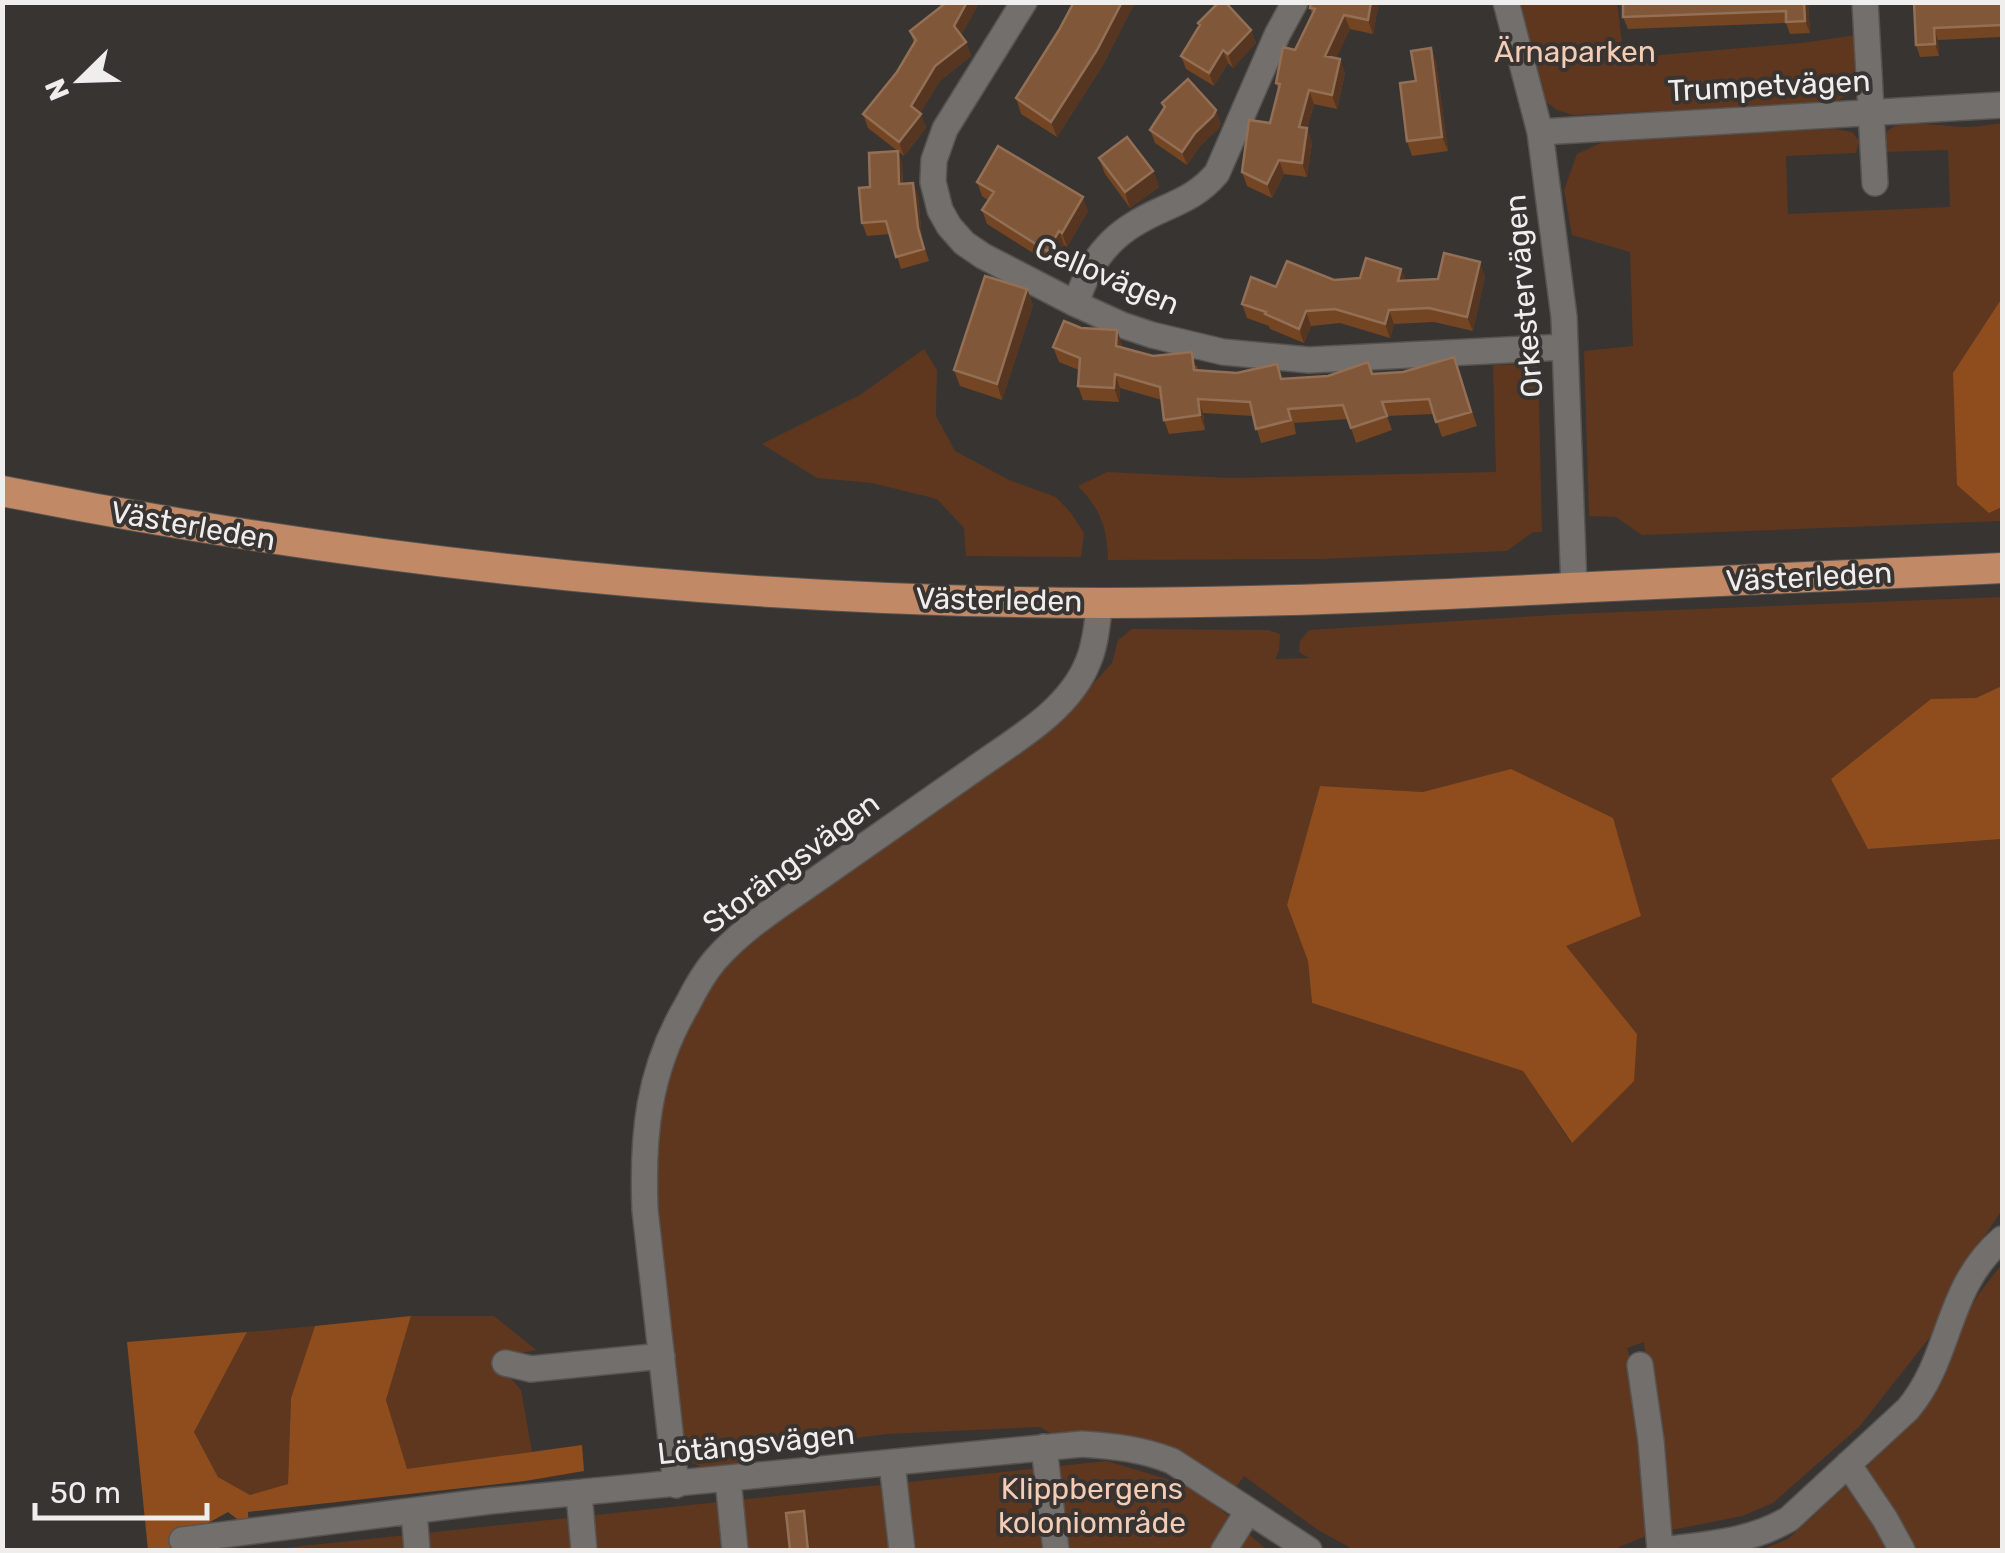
<svg xmlns="http://www.w3.org/2000/svg" width="2005" height="1553" font-family="Rubik,sans-serif">
  <style>
    .green { fill: #5f371e; fill-rule: evenodd }
    .forest { fill: #8f4d1e }
    .lines { fill: none; stroke-linecap: round; stroke-linejoin: round }
    .minor-casing { stroke: #565351; stroke-width: 28 }
    .major-casing { stroke: #565351; stroke-width: 32 }
    .minor { stroke: #736f6c; stroke-width: 25 }
    .major { stroke: #c28966; stroke-width: 30 }
    .wall { fill: #734523 }
    .shaded-wall { fill: #563620 }
    .building { fill: #815739; stroke: #926f55; stroke-width: 2.5 }
    .labels { text-anchor: middle; stroke-width: 8; stroke-linejoin: round; paint-order: stroke }
    .park-label { font-size: 30px; fill: #f4ccb5; stroke: #383432 }
    .street-label { font-size: 30px; fill: #f0eeec; stroke: #383432 }
  </style>
  <rect width="100%" height="100%" fill="#383432"/>
  <!-- green -->
  <path class="green" d="M1515,3h102l7,55 178,-15 54,-8 -2,51 -8,9 -12,8 -261,12 -16,-5 -16,-12z
    M2002,123v175l-49,76 36,138 13,-5v14l-360,14 -26,-18 -27,-1 -5,-165 49,-5 -3,-94 -58,-17 -8,-45 13,-36 32,-15 225,-10 18,3 7,9 -3,12 -70,3 2,58 162,-7 -2,-57 -63,2c-1,-8 -3,-17 5,-23 12,-10 56,-3 72,-2 13,0 27,-2 40,-4z
    M924,349l13,21 -1,46 19,35 54,29 47,17 15,16 13,20 -3,24 -115,-1 -2,-28 -27,-29 -65,-16 -55,-5 -55,-34 98,-49z
    M1538,364l4,168h-9l-26,19 -186,8 -213,1c-1,-33 -7,-50 -30,-74l29,-14 123,6 266,-6 -3,-107z
    M2002,597v89l-26,13h-45l-63,150 134,-10v371l-51,76 -17,46 -75,95 -86,76 -31,13 -75,15 -23,-189 -17,6 15,54 9,112 -5,22 -29,12 -15,2h-254l1,-3 -31,-17 -74,-54 -8,11 -66,-39 -108,-8 -22,-13 -153,7 -136,17v20l-36,3 -26,-13 -7,-20 -26,-215 -1,-93 15,-70 28,-59 32,-41 42,-41 283,-196 57,-63 6,-23 14,-11 136,1 12,4 -1,17 -4,8 34,-1 -10,-6 1,-11 9,-11 262,-16zM1320,786l103,6 142,154 72,88 -66,109 -48,-72 -211,-68 -4,-42 -21,-56z
    M2002,1264v286h-241l27,-11 82,-75 48,-62 60,-107z
    M411,1316h83l42,34 -43,8 28,32 11,62 -125,18 -21,-70z
    M315,1326l-24,72 -3,86 -38,11 -32,-18 -24,-45 53,-100z
    M1107,1461l89,27 71,62h-1002z"/>
  <!-- forest -->
  <path class="forest" d="M2002,298v209l-13,6 -32,-28 -4,-112z
    M2002,686v153l-134,10 -37,-70 100,-80 45,-1z
    M1511,769l102,49 28,98 -75,30 71,88 -3,47 -62,62 -49,-72 -211,-68 -4,-42 -21,-56 33,-119 103,6z
    M411,1316l-25,84 21,69 175,-24 2,26 -59,10 -277,31 1,16 -21,-16 -27,15 -3,23h-50l-21,-208 120,-10 -53,100 24,45 32,18 38,-11 3,-86 24,-72z"/>
  <g class="lines">
    <defs>
      <path id="minor" d="M1024,2l-79,127 -11,31 -1,22 7,28 9,16 15,17 19,13 93,48 46,21 30,10 71,17 86,8 256,-13
        M1506,2l34,130 24,185 10,271
        M1865,2l10,181
        M1540,132l462,-27
        M1076,304c10,-34 29,-63 60,-81 29,-18 57,-21 81,-50l60,-138 18,-33
        M505,1363l26,6 131,-13
        M1640,1365l11,76 9,109
        M1044,1447l12,103
        M892,1463l10,87
        M1848,1464l37,55 17,31
        M728,1479l7,71
        M676,1485l-31,-275c-3,-75 3,-139 42,-205 8,-16 17,-32 28,-45 30,-34 71,-59 108,-85 50,-35 100,-70 150,-105 40,-29 96,-59 115,-108 8,-18 9,-40 12,-59
        M579,1494l5,56
        M414,1511l3,39
        M182,1540l308,-39 592,-57c31,2 60,5 90,17l137,89
        M1224,1550l24,-39
        M1664,1550c44,-6 86,-8 125,-31l119,-110c44,-52 37,-121 94,-170"/>
      <path id="major" d="M2,491c363,72 733,111 1103,112 155,0 310,-7 464,-15 145,-7 289,-13 433,-20"/>
    </defs>
    <!-- minor casing -->
    <use href="#minor" class="minor-casing"/>
    <!-- major casing -->
    <use href="#major" class="major-casing"/>
    <!-- minor -->
    <use href="#minor" class="minor"/>
    <!-- major -->
    <use href="#major" class="major"/>
  </g>
  <!-- wall -->
  <path class="wall" d="M1074,2h61l-32,63 -46,72 -36,-23 -5,-16 43,-68z
    M1311,2h68l-6,32 -23,-5 -14,29 4,1 5,14 -8,36 -23,-5 -7,25 5,14 -5,34 -23,-3 -12,24 -25,-12 -5,-14 28,-49 9,-32 -3,-8 19,-33 17,-36 -2,-6z
    M1808,2l2,31 -20,1 -4,-11 -158,6 -5,-12z
    M1914,2h88v35l-64,3 1,16 -19,1 -4,-12z
    M1198,23l53,7 5,13 -23,25 -5,-5 -14,23 -28,-17 -5,-13 18,-30z
    M910,31l52,5 4,6 5,14 -31,25 -20,32 6,15 -22,28 -36,-28 -5,-14 34,-42 17,-28z
    M1431,48l5,14 12,89 -36,5 -5,-15z
    M1162,103l59,20 -3,6 -18,17 -13,19 -32,-22 -5,-13 14,-21z
    M898,151l4,13 1,20 15,11 4,45 7,21 -28,8 -11,-35 -23,2 -5,-13 8,-36z
    M1099,158l54,13 6,16 -29,21 -25,-34z
    M977,182l111,29 -21,36 -3,-2 -12,20 -65,-41 -5,-14 6,-10 -6,-4z
    M1401,269l5,12 79,-5 -12,55 -39,-9 -40,2 -4,14 -50,-15 -29,3 -7,17 -34,-14 -1,-3 -22,-8 -5,-14 34,-17 84,-9z
    M1027,289l6,16 -31,95 -42,-14 -6,-16z
    M1122,344v3l75,19 1,4 85,9 120,-7 51,-15 23,69 -35,11 -8,-23 -47,2 5,14 -36,13 -8,-24 -54,4 2,11 -35,9 -8,-27 -50,-3 2,17 -36,4 -5,-14 -2,-20 -42,-12 -1,14 -36,-2 -5,-14 1,-16 -20,-8 -6,-15z"/>
  <!-- shaded-wall -->
  <path class="shaded-wall" d="M967,2h13l-21,38 -5,-14z
    M1122,2h13l-32,63 -46,72 -6,-15z
    M1371,2h8l-6,32 -5,-14z
    M1804,2h4l2,31 -5,-12z
    M1344,15l6,14 -20,41 -5,-14z
    M1934,28l4,12 1,16 -4,-12z
    M1251,30l5,13 -23,25 -5,-14z
    M966,42l5,14 -31,25 -22,36 3,-3 5,14 -22,28 -5,-14 12,-36 24,-40z
    M1431,48l5,14 12,89 -6,-14z
    M1223,50l5,13 -14,23 -5,-13z
    M1340,59l5,14 -8,36 -5,-14z
    M1309,90l5,14 -7,25 5,14 -5,34 -5,-14 -3,-36z
    M1216,110l5,13 -3,6 -18,17 -13,19 -5,-13 13,-19z
    M898,151l4,13 1,33 -4,-13z
    M1279,160l5,14 -12,24 -5,-14z
    M1153,171l6,16 -29,21 -5,-16z
    M913,183l5,12 4,45 7,21 -11,-33z
    M1083,197l5,14 -21,36 -5,-14z
    M1059,231l5,14 -12,20 -5,-14z
    M1480,262l5,14 -12,55 -6,-14z
    M1401,269l6,14 -9,-2z
    M1027,289l6,16 -31,95 -5,-16z
    M1389,310l5,14 -4,14 -5,-14z
    M1306,311l5,15 -7,17 -5,-14z
    M1117,330l5,14 -1,16 -5,-14z
    M1115,374l5,14 -1,14 -5,-14z
    M1198,399l5,14 2,17 -5,-15z
    M804,1511l3,8 3,31h-2z"/>
  <!-- building -->
  <path class="building" d="M947,2h20l-13,24 12,16 -31,24 -24,40 10,8 -22,28 -36,-28 34,-42 19,-32 -6,-9z
    M1074,2h48l-25,48 -46,72 -35,-24 43,-68z
    M1219,2h6l26,28 -23,24 -5,-4 -14,23 -28,-17 19,-31 -2,-2z
    M1311,2h60l-3,18 -24,-5 -19,41 15,3 -8,36 -23,-5 -10,37 8,1 -5,35 -23,-3 -12,24 -25,-12 7,-52 21,3 10,-39 -4,-1 7,-36 12,3 20,-41 -5,-1z
    M1623,2h181l1,19 -19,1v-11l-163,6z
    M1914,2h88v23l-68,3 1,16 -19,1z
    M1431,48l11,89 -35,4 -7,-58 16,-2 -5,-30z
    M1188,79l28,31 -3,6 -18,17 -13,19 -32,-22 15,-23 -3,-4z
    M1127,137l26,34 -28,21 -26,-34z
    M998,146l85,51 -21,36 -3,-2 -12,20 -65,-41 12,-18 -17,-10z
    M898,151l1,33 14,-1 5,45 6,21 -28,8 -10,-36 -24,2 -3,-35 11,-1 -1,-34z
    M1444,253l36,9 -13,55 -38,-9 -40,2 -4,14 -50,-15 -29,2 -7,18 -34,-15 1,-2 -24,-8 9,-27 25,10 11,-26 47,19 26,-2 6,-20 35,11 -3,12 40,-2z
    M985,276l42,13 -30,95 -43,-14z
    M1064,321l17,7 36,2 -1,16 37,10 39,-4 2,18 43,3 40,-9 4,15 47,-3 40,-14 4,12 31,-2 51,-15 17,55 -35,10 -7,-23 -47,3 5,14 -36,12 -8,-23 -55,4 3,11 -35,9 -6,-27 -52,-3 2,16 -36,5 -4,-33 -45,-13 -1,14 -36,-2 2,-28 -27,-11z
    M804,1511l4,39h-18l-4,-37z"/>
  <g class="labels">
    <!-- park labels -->
    <g class="park-label">
      <text x="1575" y="62">Ärnaparken</text>
      <text x="1092" y="1499">Klippbergens<tspan x="1092" dy="34">koloniområde</tspan></text>
    </g>
    <!-- street labels -->
    <g class="street-label">
      <text transform="translate(1769 86) rotate(-3)" y="10">Trumpetvägen</text>
      <text transform="translate(1107 276) rotate(23)" y="10">Cellovägen</text>
      <text transform="translate(1524 296) rotate(-95)" y="10">Orkestervägen</text>
      <text transform="translate(193 526) rotate(10)" y="10">Västerleden</text>
      <text transform="translate(1809 577) rotate(-3)" y="10">Västerleden</text>
      <text transform="translate(999 600) rotate(1)" y="10">Västerleden</text>
      <text transform="translate(791 863) rotate(-37)" y="10">Storängsvägen</text>
      <text transform="translate(756 1444) rotate(-6)" y="10">Lötängsvägen</text>
    </g>
  </g>
  <!-- border -->
  <rect width="2005" height="1553" fill="none" stroke="#f0eeec" stroke-width="10"/>
  <!-- north arrow -->
  <g transform="translate(80 80) rotate(247)" stroke="#383432" stroke-width="8" paint-order="stroke">
  <path d="M0-8L18 38L0 25L-18 38Z" fill="#f0eeec"/>
  <text y="-15" font-size="28" font-weight="bold" text-anchor="middle" fill="#f0eeec">N</text>
  </g>
  <!-- scale -->
  <path d="M35 1503v15h172v-15" fill="none" stroke="#f0eeec" stroke-width="5"/>
  <text x="50" y="1503" font-size="30" fill="#f0eeec" stroke="#383432" stroke-width="8" paint-order="stroke">50 m</text>
</svg>
